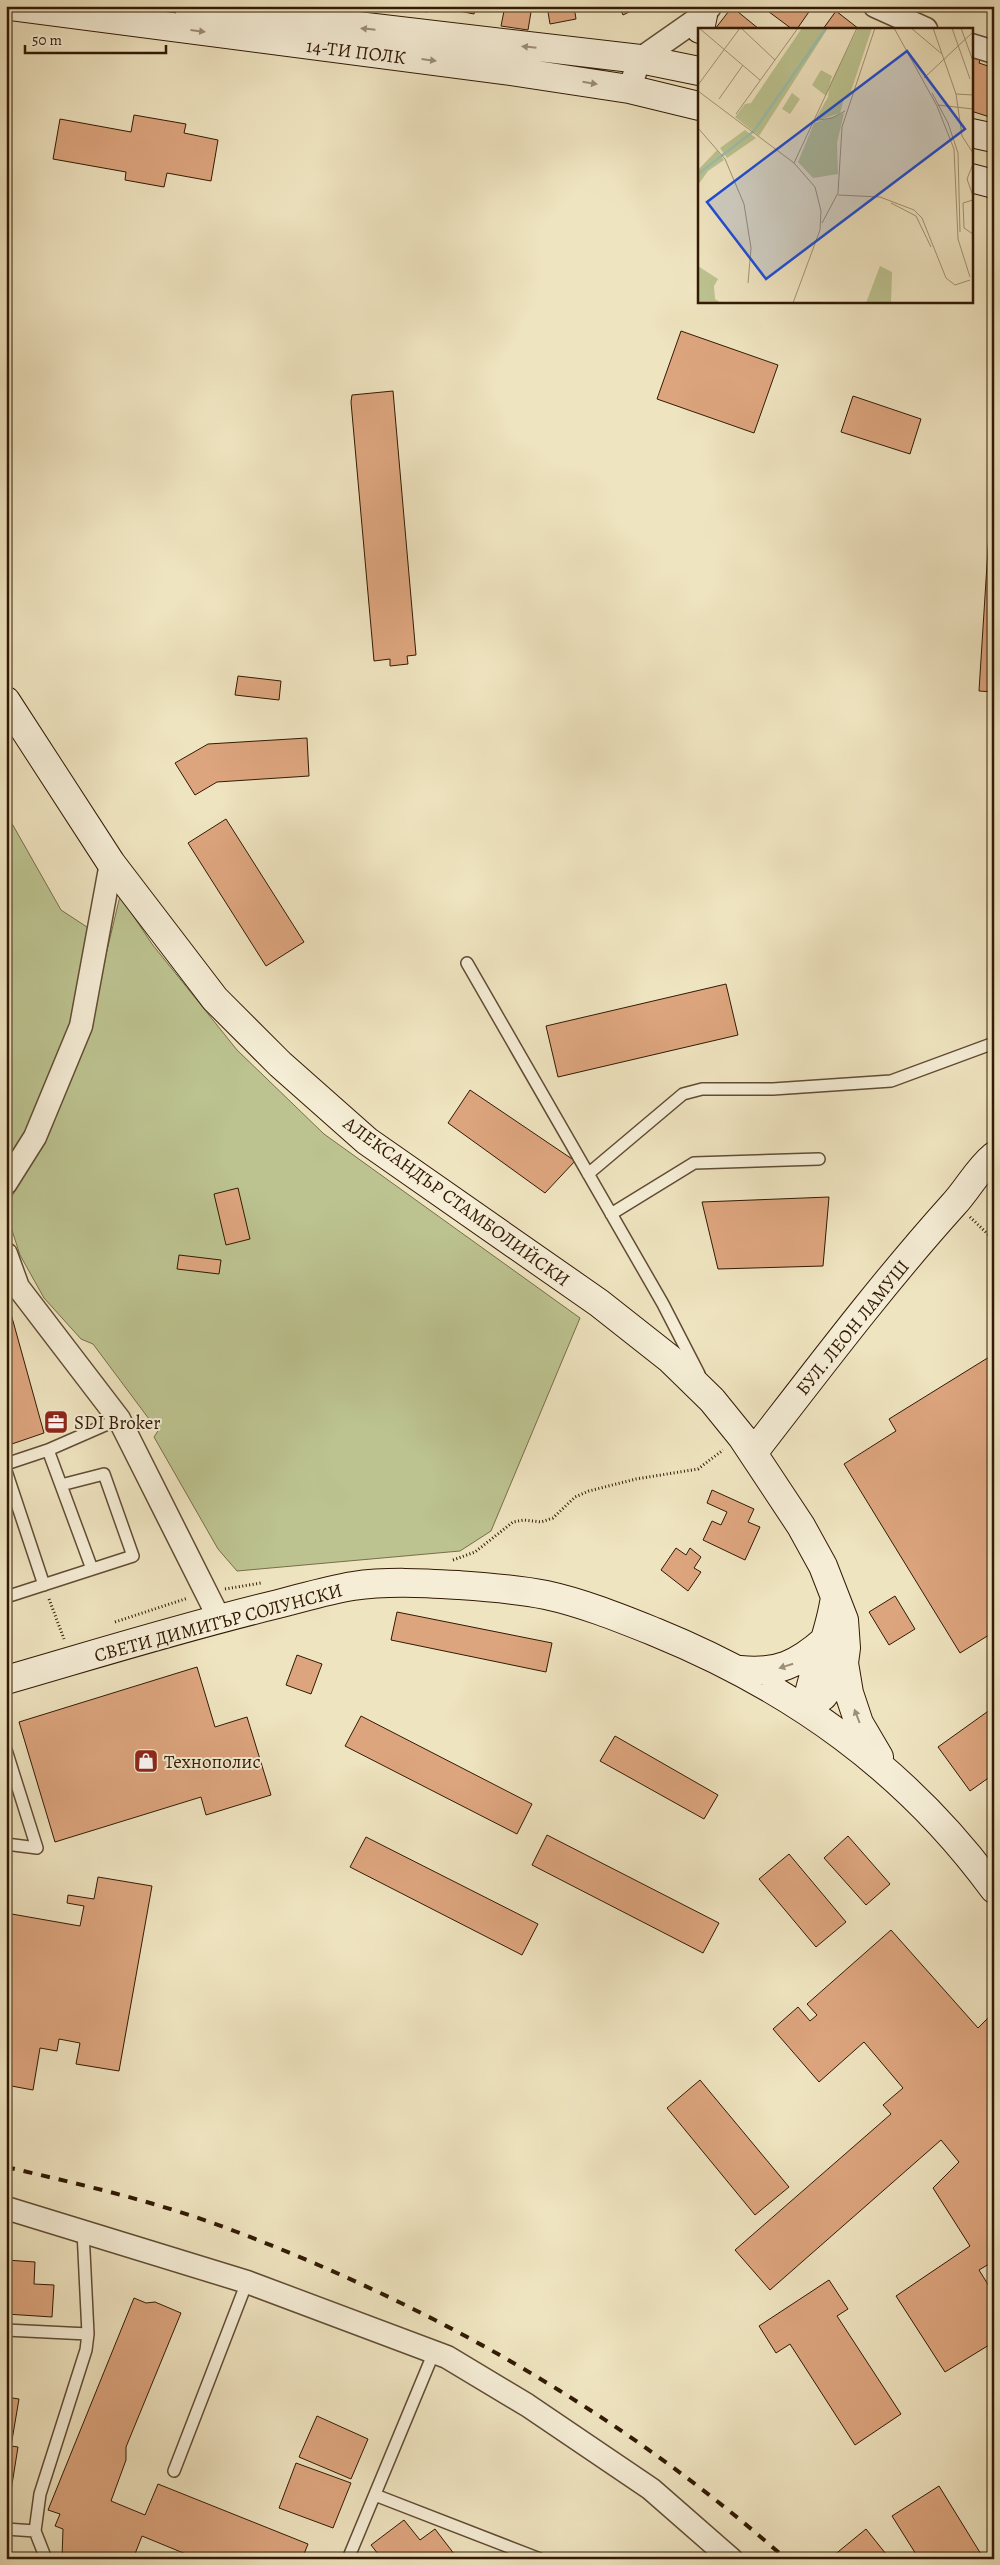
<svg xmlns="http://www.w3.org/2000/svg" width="1000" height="2565" font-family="Alegreya,serif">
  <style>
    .green { fill: #bcc390; stroke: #776e4a }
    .building { fill: #dda57e; stroke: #321a04 }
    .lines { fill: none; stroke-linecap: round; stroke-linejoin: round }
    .lane-casing { stroke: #614c33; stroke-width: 14 }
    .street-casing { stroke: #614c33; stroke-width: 25 }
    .secondary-casing { stroke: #321a04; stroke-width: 30 }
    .path { stroke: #321a04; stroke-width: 3; stroke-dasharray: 1 2.5; stroke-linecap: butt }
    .lane { stroke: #f5edd6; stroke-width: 11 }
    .street { stroke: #f5edd6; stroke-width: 22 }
    .secondary { stroke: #f5edd6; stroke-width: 28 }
    .rail { stroke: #321a04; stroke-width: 4; stroke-dasharray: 9 9; stroke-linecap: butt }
    .oneway { fill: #9d8e78 }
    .labels { text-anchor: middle; stroke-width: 4; stroke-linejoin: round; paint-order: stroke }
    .street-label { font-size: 19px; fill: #321a04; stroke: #f5edd6 }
    .poi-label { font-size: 19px; fill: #321a04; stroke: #f5edd6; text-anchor: start }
    .inset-river { fill: none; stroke: #9abfad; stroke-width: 2.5 }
    .inset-road { fill: none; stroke: #a39375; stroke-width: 1 }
    .view { fill: #1d4ed8; fill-opacity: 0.15; stroke: #1d4ed8; stroke-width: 2.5 }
    .inset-edge { fill: none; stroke: #321a04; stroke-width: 2.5 }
  </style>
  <rect width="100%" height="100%" fill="#efe4c0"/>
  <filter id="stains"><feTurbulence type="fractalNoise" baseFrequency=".004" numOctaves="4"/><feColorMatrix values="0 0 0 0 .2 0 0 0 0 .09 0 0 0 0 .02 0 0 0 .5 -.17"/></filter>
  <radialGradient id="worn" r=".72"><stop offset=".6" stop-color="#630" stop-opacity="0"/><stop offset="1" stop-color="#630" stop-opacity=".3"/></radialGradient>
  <!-- green -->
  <path class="green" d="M6,813l55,97 29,19 -16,94 -54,123 -9,10h-5z
    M120,896l32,48 85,106 87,84 256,184 -89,213 -31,20 -223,20 -19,-22 -64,-112 4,-6 -65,-87 -12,-5 -37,-41 -24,-43 -11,-34 -1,-18 41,-70 39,-103z"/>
  <!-- building -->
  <path class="building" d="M413,6h16l-2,6 -14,-3z
    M434,6h42l-2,8z
    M486,6h46l-4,24 -27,-4 3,-15z
    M547,6h27l2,13 -26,5z
    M619,6h22l-18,9z
    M761,6h52l-16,23h-5z
    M732,7l27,22h-44z
    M836,11l23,18h-36z
    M971,54l10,3 -2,6 15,5 -1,50 -22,-7z
    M134,115l52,9 -2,9 34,7 -7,41 -44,-8 -3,14 -39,-7 1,-8 -73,-13 7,-40 71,13z
    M681,331l97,34 -24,68 -97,-34z
    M393,391l23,264 -9,1 1,8 -18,2v-7l-16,2 -23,-259 1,-7z
    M853,396l68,23 -11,35 -69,-22z
    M990,517l4,1v174l-15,-1z
    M238,676l43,5 -2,19 -44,-5z
    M307,738l2,38 -92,6 -22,13 -20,-32 33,-19z
    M226,819l78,123 -38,24 -78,-123z
    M726,984l12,51 -180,42 -12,-51z
    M470,1090l105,71 -30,32 -97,-70z
    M238,1188l12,51 -24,6 -12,-51z
    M829,1197l-6,69 -105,3 -16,-67z
    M179,1255l42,5 -2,14 -42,-5z
    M8,1303l36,130 -38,13v-142z
    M994,1354v288l-5,-7 -29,18 -116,-189 52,-33 -7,-12z
    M59,1417l3,7 -12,5 -3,-7z
    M712,1490l42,19 -6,13 12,5 -15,33 -42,-20 9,-19 9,4 6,-13 -20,-9z
    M676,1548l10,7 4,-7 11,9 -7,11 7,4 -13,19 -27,-21z
    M895,1596l20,33 -26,16 -20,-33z
    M397,1612l155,31 -6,29 -155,-32z
    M297,1655l25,9 -11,30 -25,-9z
    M197,1667l18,60 32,-10 24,78 -65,20 -5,-18 -146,45 -36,-120z
    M994,1707v67l-24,17 -32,-44z
    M361,1716l171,88 -15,30 -172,-88z
    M615,1736l103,59 -14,24 -104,-58z
    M547,1835l172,88 -16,30 -171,-88z
    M848,1836l42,48 -24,21 -42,-47z
    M366,1837l172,87 -16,31 -172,-88z
    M789,1854l57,68 -30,25 -57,-68z
    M98,1877l54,9 -33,185 -43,-7 4,-21 -21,-4 -2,12 -17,-3 -7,42 -27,-5v-172l74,13 4,-20 -17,-3 1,-8 26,4z
    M891,1930l87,98 16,-16v249l-15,9 15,24v48l-49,30 -49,-76 74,-50 -37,-58 26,-26 -18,-22 -171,150 -35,-40 156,-136 -8,-9 20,-17 -39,-46 -45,40 -46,-53 25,-22 12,14 7,-6 -10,-11z
    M700,2080l89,107 -34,28 -88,-107z
    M6,2260l29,2 -1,22 20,1 -2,32 -46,-3z
    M829,2280l19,29 -11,7 64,98 -46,31 -65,-101 -14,9 -17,-27z
    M134,2298l12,5 9,-1 26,11 -55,134v13l-15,41 34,14 13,-31 150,60 -6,15h-104l-56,-23 -9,23 -71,-1 1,-29 -8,-3 5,-12 -12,-4z
    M6,2397l13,2 -8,47 7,1 -12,75z
    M317,2416l51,23 -17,40 -52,-22z
    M296,2463l55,20 -18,45 -54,-20z
    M939,2486l45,73h-65l-27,-43z
    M404,2520l16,20 15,-11 23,30h-76l-11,-14z
    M866,2529l24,30h-54l-3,-3z"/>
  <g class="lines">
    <defs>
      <path id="lane" d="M467,963l196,341 36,70
        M588,1174l95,-80 19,-5h71l118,-8 103,-38
        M611,1214l83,-51 125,-4
        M48,1450l44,119
        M6,1464l42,-14 71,-31
        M6,1471l38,114
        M6,1597l127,-41 -29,-82 -43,11
        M6,1750l31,98 -31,-4
        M6,2330l82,4
        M174,2471l73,-189
        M375,2495l165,64
        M6,2529l29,2
        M46,2559l-11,-28 5,-37 46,-144 2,-16 -5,-103
        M348,2559l86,-207"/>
      <path id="street" d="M875,6l51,23
        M971,45l23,7
        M629,89l11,-30 63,-44 7,-8
        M6,1183l29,-46 46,-111 30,-163
        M6,1254l12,33 101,132 100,199
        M6,2208l241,74 200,75 80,48 124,84 80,70"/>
      <path id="secondary" d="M11,6l493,64 125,19 70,17
        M188,6l452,53 59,12
        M700,29l3,-14
        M971,133l23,5
        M971,178l23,6
        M6,701l105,162 104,136 65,65 87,77 232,162 71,56 42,41 30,37 59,89 22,40 21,54 2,28 -2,15 -11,20 -10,13 -17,12
        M753,1453c65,-84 129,-169 200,-248 15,-16 24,-35 41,-49
        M844,1663l5,30 10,30 20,34
        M740,1670c37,4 58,-6 85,-30
        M6,1680c90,-26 180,-54 272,-76 24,-6 50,-14 75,-18 34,-5 70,-3 105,-1 29,2 59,4 88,10 37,8 74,23 109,37 137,56 251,137 339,257
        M806,1708c6,-36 22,-69 28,-105"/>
    </defs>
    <!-- lane casing -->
    <use href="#lane" class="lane-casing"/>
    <!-- street casing -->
    <use href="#street" class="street-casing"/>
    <!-- secondary casing -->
    <use href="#secondary" class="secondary-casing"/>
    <!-- path -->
    <path class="path" d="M970,1217l24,23
      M453,1560l22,-8 38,-30 11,-2 17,2 12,-4 22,-21 14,-6 47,-12 62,-10 25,-19
      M225,1589l36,-6
      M49,1599l15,40
      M115,1622l73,-24"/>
    <!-- lane -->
    <use href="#lane" class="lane"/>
    <!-- street -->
    <use href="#street" class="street"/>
    <!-- secondary -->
    <use href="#secondary" class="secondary"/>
    <!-- rail -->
    <path class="rail" d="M6,2167c78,18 156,36 231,65 200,76 388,184 549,327"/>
  </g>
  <!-- one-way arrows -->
  <defs><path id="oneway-solid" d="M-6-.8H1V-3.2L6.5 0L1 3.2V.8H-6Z" transform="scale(1.25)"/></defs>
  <g class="oneway">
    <use href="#oneway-solid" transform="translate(368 29) rotate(-174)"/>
    <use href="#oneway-solid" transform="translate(198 31) rotate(7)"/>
    <use href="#oneway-solid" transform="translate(529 47) rotate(-174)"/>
    <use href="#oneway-solid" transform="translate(429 60) rotate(7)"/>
    <use href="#oneway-solid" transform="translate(590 83) rotate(9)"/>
    <use href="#oneway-solid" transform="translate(786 1666) rotate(162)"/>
    <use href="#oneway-solid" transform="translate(857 1716) rotate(-111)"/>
  </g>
  <!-- icons -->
  <defs>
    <symbol id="office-square" viewBox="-11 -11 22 22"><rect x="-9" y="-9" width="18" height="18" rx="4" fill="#8f2418" stroke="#f5edd6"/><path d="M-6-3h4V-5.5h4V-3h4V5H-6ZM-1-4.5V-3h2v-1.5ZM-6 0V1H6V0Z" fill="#fff"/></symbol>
    <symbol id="shop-square" viewBox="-11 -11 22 22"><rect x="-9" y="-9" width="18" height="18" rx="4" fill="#8f2418" stroke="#f5edd6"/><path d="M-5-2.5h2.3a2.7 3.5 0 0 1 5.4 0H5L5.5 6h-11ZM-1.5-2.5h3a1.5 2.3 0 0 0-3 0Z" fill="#fff"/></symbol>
  </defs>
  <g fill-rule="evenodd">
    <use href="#office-square" x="42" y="1408" width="28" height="28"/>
    <use href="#shop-square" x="132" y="1747" width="28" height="28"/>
  </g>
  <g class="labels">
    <!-- street labels -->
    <g class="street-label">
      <text transform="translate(356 51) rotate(7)" y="7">14-ТИ ПОЛК</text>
      <text transform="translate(457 1201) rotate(36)" y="7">АЛЕКСАНДЪР СТАМБОЛИЙСКИ</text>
      <text transform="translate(852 1327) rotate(-51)" y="7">БУЛ. ЛЕОН ЛАМУШ</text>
      <text transform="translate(218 1622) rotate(-15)" y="7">СВЕТИ ДИМИТЪР СОЛУНСКИ</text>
    </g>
    <!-- poi labels -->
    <g class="poi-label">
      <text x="74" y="1429">SDI Broker</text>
      <text x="164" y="1768">Технополис</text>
    </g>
  </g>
  <!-- overview -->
  <g transform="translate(698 28)">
    <rect width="275" height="275" fill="#efe4c0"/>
    <path d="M104,0h26l-69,108 -24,-19 10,-13 6,-1zM160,0h14l-23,69 -5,2 -4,14 -21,7 -3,-2 12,-21 1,-11zM123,42l11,6 -6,20 -14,-11zM94,65l8,6 -10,15 -8,-5zM146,85l-7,30 1,31 -25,4 -15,-16 16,-39zM47,102l11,8 -29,20 -7,-10zM19,122l7,10 -16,11 -10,14v-15zM0,238l20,13 -4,7 1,13 6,4h-23zM182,238l12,6 -1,31h-25z" fill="#bcc390"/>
    <path class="inset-river" d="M0,146l56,-43 72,-103"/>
    <path class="inset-road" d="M1,0l61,52M43,0l34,32M196,0l43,78 17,43 4,90 12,38M213,0l31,26M235,0l23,66 6,42 11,17M254,0l18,51M263,0l12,33M226,50l49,-46M0,57l42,-57M0,63l96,72 21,24 6,24 -1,19 -27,73M234,65l16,30 10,30 2,79M258,66l17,1M21,71l24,-34M240,77l35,4M38,86l62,-86M114,93l20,-3 13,-7M0,100l27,31 19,45 7,44 -3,35M96,135l63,-135M275,136l-6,15 6,17M140,167l42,2 34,13 8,8 24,60 9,7 15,-5M275,172l-10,3 1,25 9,6M193,175l25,13 15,31M124,195l16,-30 4,-66 33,-99"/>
    <path class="view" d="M209,23l58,78 -199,150 -59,-77z"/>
    <rect width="275" height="275" class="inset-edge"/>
  </g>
  <!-- margin -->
  <rect width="1000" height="2565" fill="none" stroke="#efe4c0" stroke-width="25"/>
  <rect x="8" y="8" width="985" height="2550" fill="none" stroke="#321a04" stroke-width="2.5"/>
  <rect x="12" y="12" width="975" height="2540" fill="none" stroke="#321a04"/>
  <!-- scale -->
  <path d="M25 45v8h141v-8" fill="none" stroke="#321a04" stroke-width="2.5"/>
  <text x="32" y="45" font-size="15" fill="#321a04" stroke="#f5edd6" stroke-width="4" paint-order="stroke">50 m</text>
  <rect width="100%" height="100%" filter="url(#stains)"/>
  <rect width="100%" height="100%" fill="url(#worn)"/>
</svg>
